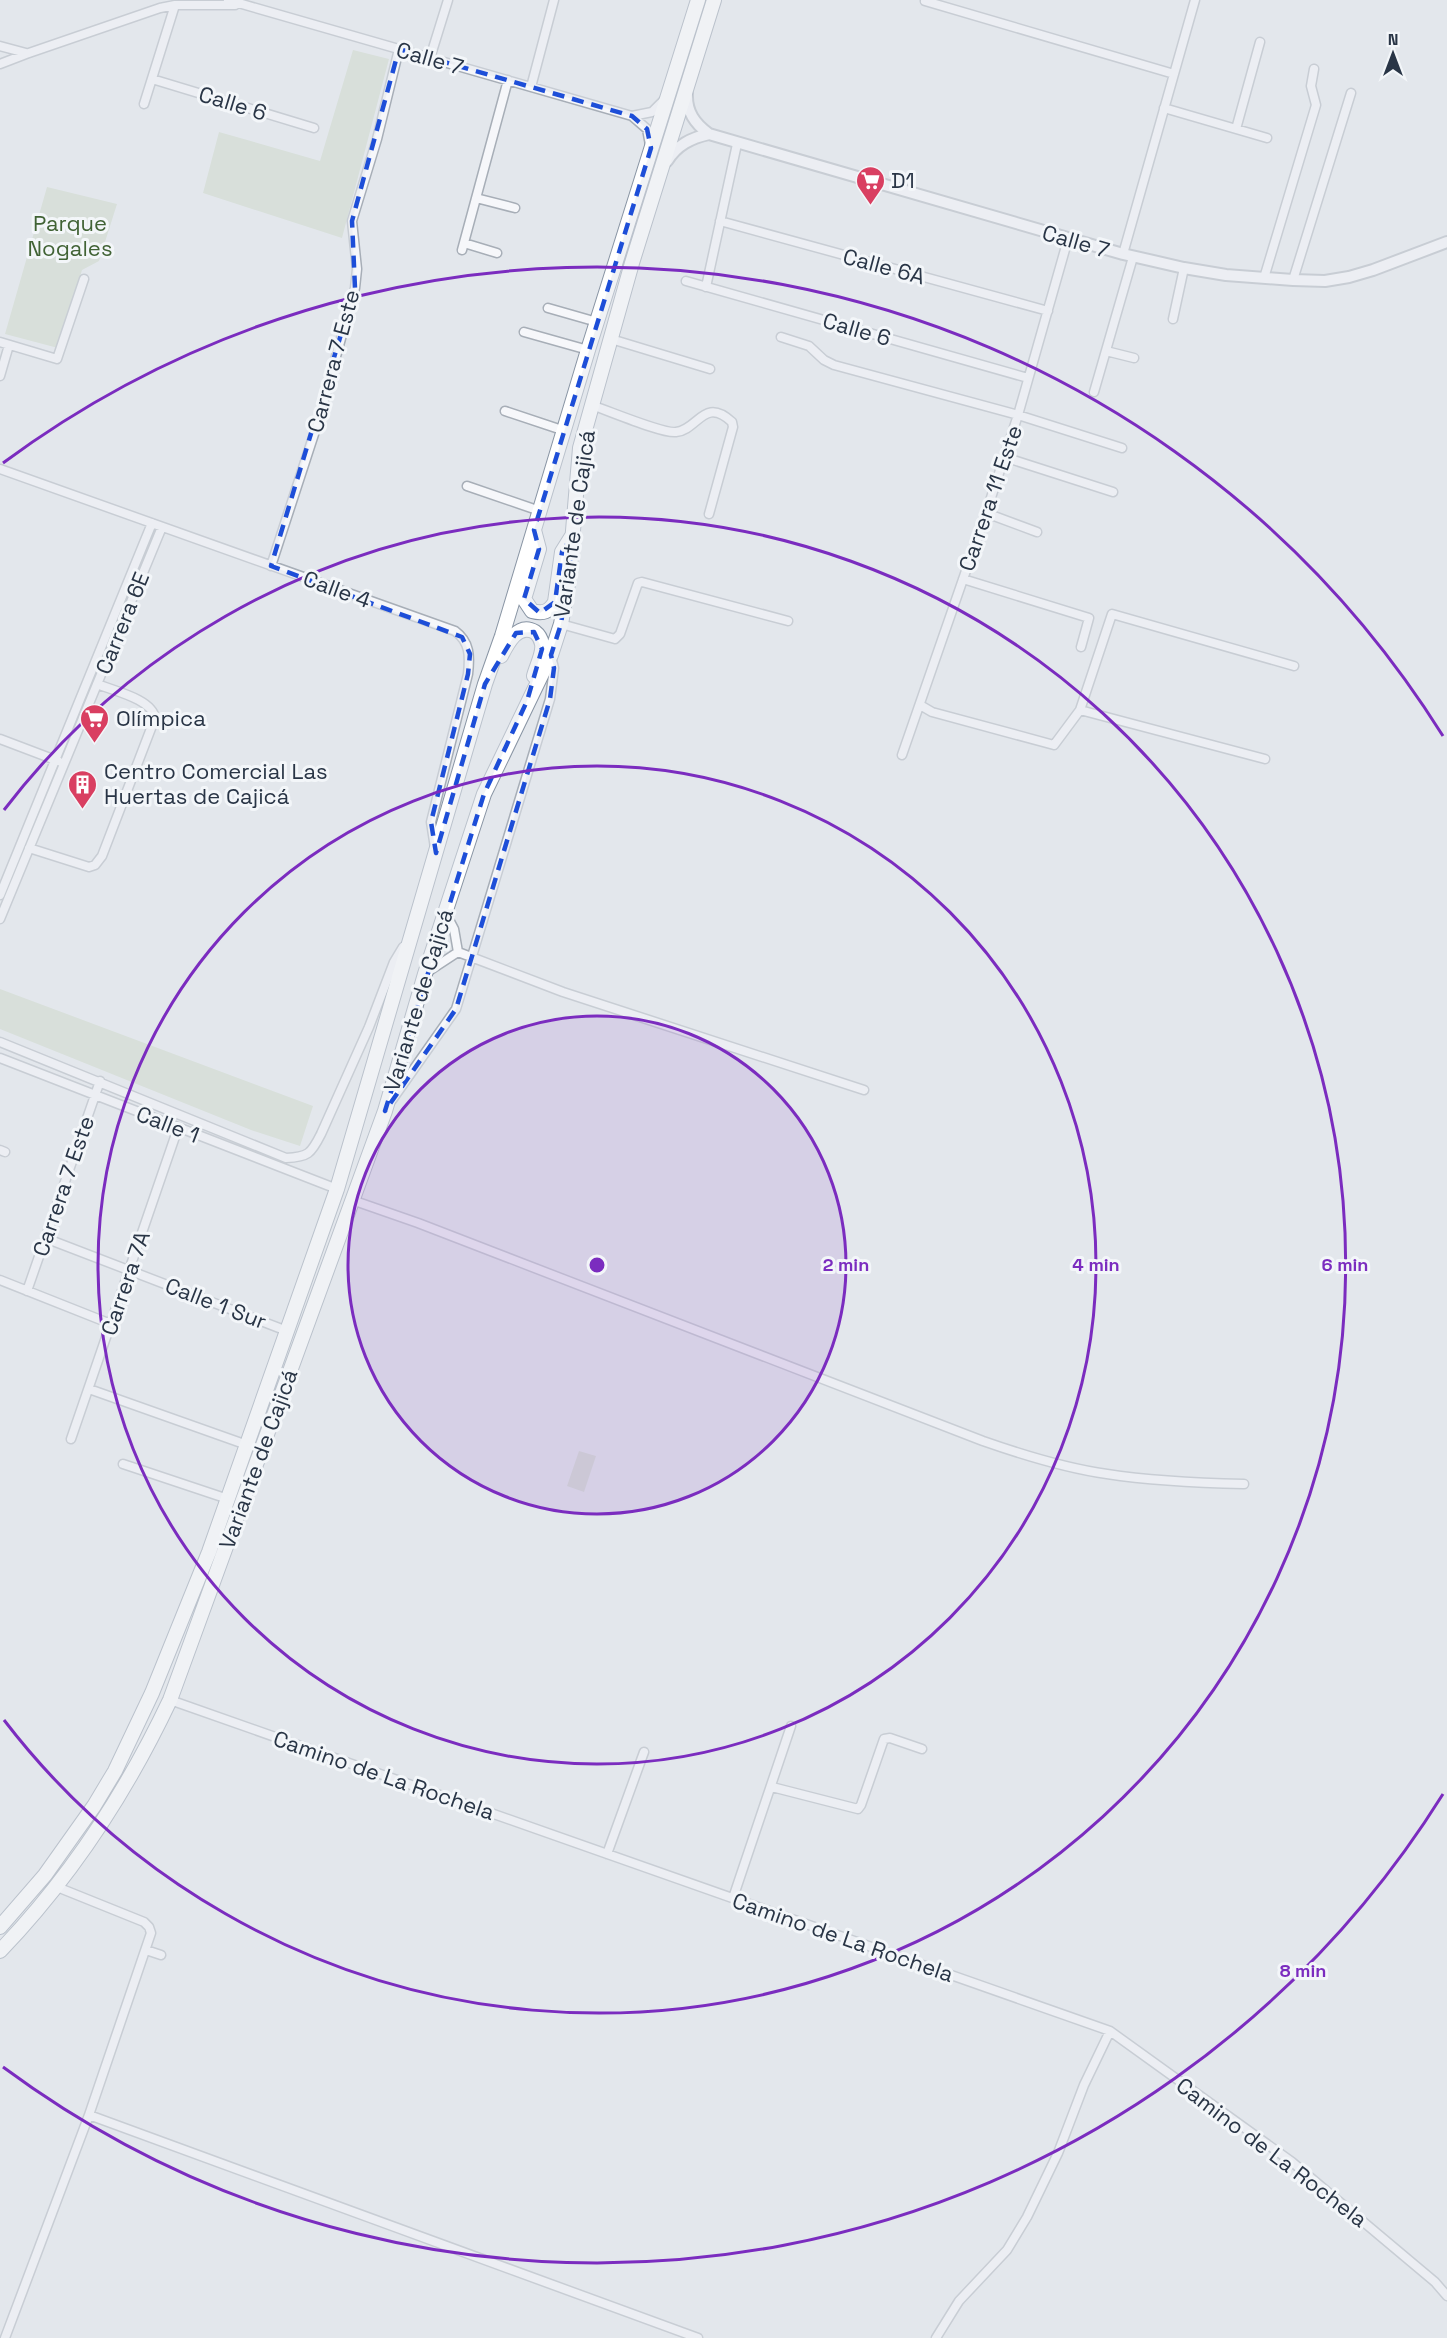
<svg xmlns="http://www.w3.org/2000/svg" width="1447" height="2338" font-family="'Space Grotesk',sans-serif">
  <style>
    .green { fill: #c9d6c3 }
    .lines { fill: none; stroke-linecap: round; stroke-linejoin: round }
    .minor-casing { stroke: #a7aeb7; stroke-width: 11 }
    .tertiary-casing { stroke: #a7aeb7; stroke-width: 14 }
    .trunk-casing { stroke: #8995a4; stroke-width: 16 }
    .minor { stroke: #f6f7fa; stroke-width: 8 }
    .tertiary { stroke: #f6f7fa; stroke-width: 10 }
    .trunk { stroke: #fff; stroke-width: 14 }
    .marked { fill: none; stroke: #1d4ed8; stroke-width: 4.5; stroke-dasharray: 12 8; stroke-linejoin: round }
    .ring { fill: none; stroke: #7b2cbf; stroke-width: 3 }
    .labels { text-anchor: middle; stroke-width: 6; stroke-linejoin: round; paint-order: stroke }
    .street-label { font-size: 22px; fill: #293546; stroke: #f3f6f9 }
    .poi-label { font-size: 22px; fill: #293546; stroke: #f3f6f9; text-anchor: start }
    .park-label { font-size: 22px; fill: #416335; stroke: #f3f6f9 }
    .centre { fill: #7b2cbf; stroke: #f3f6f9; stroke-width: 3 }
    .ring-label { font-size: 18px; text-anchor: middle; font-weight: bold; fill: #7b2cbf; stroke: #f3f6f9; stroke-width: 6; stroke-linejoin: round; paint-order: stroke }
  </style>
  <rect width="100%" height="100%" fill="#e3e7ec"/>
  <!-- green -->
  <path class="green" d="M353,50l36,9 -47,179 -139,-45 16,-61 101,29z
    M47,187l70,17 -18,57 -17,9 -24,78 -53,-14z
    M0,989l313,117 -13,40 -49,-16 -251,-101z
    M579,1451l17,5 -12,36 -17,-6z"/>
  <g class="lines">
    <defs>
      <path id="minor" d="M228,0l404,116 15,13 3,16
        M925,1l249,73
        M0,46l26,7
        M430,58l18,-58
        M0,64l26,-10 134,-46 15,-3h60
        M152,79l162,49
        M531,87l23,-87
        M144,104l31,-99
        M1164,108l103,30
        M632,116l20,-4 12,-12
        M1236,129l24,-87
        M476,198l39,10
        M720,221l328,90
        M464,243l33,10
        M462,250l46,-170
        M1123,254l72,-254
        M1264,278l52,-173 -5,-19 3,-17
        M1293,280l58,-187
        M686,281l342,97
        M706,287l31,-143
        M548,308l49,14
        M1173,319l11,-51
        M524,332l64,18
        M781,337l28,9 15,14 10,5 184,50 104,33
        M611,339l99,30
        M0,342l57,17 27,-80
        M1106,351l28,7
        M0,376l9,-31
        M1094,392l39,-135
        M591,405c16,5 72,29 85,27 22,-2 28,-36 56,-10l1,5 -24,87
        M505,411l60,20
        M1004,457l109,35
        M0,469l455,162c15,11 15,25 13,43l-37,148 4,26
        M467,486l73,25
        M986,513l51,19
        M271,566l46,-141 38,-137 2,-19 -5,-48 25,-82 22,-90
        M963,579l126,39 -8,29
        M561,624l54,15 5,-5 18,-51 4,-1 146,39
        M920,705l12,7 122,33 26,-35 32,-96 182,52
        M1080,710l185,49
        M0,739l58,22
        M902,755l84,-242 32,-98 50,-176
        M29,848l60,19 6,-2 7,-9 53,-138c-3,-19 -41,-27 -58,-34
        M0,895l152,-372
        M445,912l9,17 4,23
        M0,919l162,-392
        M458,952l105,40 301,98
        M426,973l32,-21
        M0,1042l286,116c22,-1 25,-4 35,-24l48,-107 25,-65 9,-15
        M0,1058l337,131
        M392,1100l64,-91 94,-310 4,-31 -3,-12
        M0,1150l5,2
        M352,1200l66,23 565,218c40,14 81,27 124,33 45,7 91,9 137,10
        M45,1238l242,93
        M0,1280l111,44
        M27,1291l73,-210
        M89,1389l158,56
        M71,1439l107,-311
        M123,1464l105,35
        M170,1700l940,331 182,131 143,120 12,14
        M772,1787l86,22 3,-4 23,-66 6,-1 32,11
        M607,1854l37,-102
        M733,1898l58,-172
        M146,1950l15,5
        M89,2115l609,223
        M5,2338l84,-223 62,-182 -2,-6 -5,-5 -87,-35
        M936,2338l23,-37 48,-51 20,-33 31,-64 26,-68 26,-54"/>
      <path id="tertiary" d="M687,93c-1,19 8,31 22,41l414,120 61,14 42,7 67,5 32,1 24,-4 24,-7 74,-28
        M667,161c10,-16 24,-23 42,-27"/>
      <path id="trunk" d="M534,530l5,19 -15,50 8,12c11,3 17,1 23,-9l7,-50 10,-16
        M501,656c6,-12 17,-34 34,-24 4,3 6,7 7,12 2,9 -6,23 -8,32
        M0,1927l45,-52 49,-69 21,-35 37,-78 57,-141 128,-363 148,-505 17,-48 86,-286 110,-350
        M0,1951c72,-75 126,-158 170,-251l215,-589 40,-137 59,-180 67,-139 10,-31 8,-46 11,-130 52,-185 82,-263"/>
    </defs>
    <!-- minor casing -->
    <use href="#minor" class="minor-casing"/>
    <!-- tertiary casing -->
    <use href="#tertiary" class="tertiary-casing"/>
    <!-- trunk casing -->
    <use href="#trunk" class="trunk-casing"/>
    <!-- minor -->
    <use href="#minor" class="minor"/>
    <!-- tertiary -->
    <use href="#tertiary" class="tertiary"/>
    <!-- trunk -->
    <use href="#trunk" class="trunk"/>
  </g>
  <!-- marked area -->
  <path d="M0 0H1447V2338H0ZM399,49l233,67 15,13 4,19 -117,382 5,19 -15,50 16,14 15,-11 7,-50 12,-18 -13,90 -10,31 3,13 -4,31 -94,310 -71,102 99,-317 43,-93 15,-52 -8,-17 -18,1 -31,51 -49,169 -5,-31 37,-148 2,-20 -8,-17 -191,-71 84,-278 -3,-67z" fill="#e3e7ec" fill-opacity=".55" fill-rule="evenodd"/>
  <path class="marked" d="M399,49l233,67 15,13 4,19 -117,382 5,19 -15,50 16,14 15,-11 7,-50 12,-18 -13,90 -10,31 3,13 -4,31 -94,310 -71,102 99,-317 43,-93 15,-52 -8,-17 -18,1 -31,51 -49,169 -5,-31 37,-148 2,-20 -8,-17 -191,-71 84,-278 -3,-67z"/>
  <!-- distance rings -->
  <circle cx="597" cy="1265" r="249" fill="#7b2cbf" fill-opacity=".12"/>
  <g class="ring">
    <circle cx="597" cy="1265" r="249"/>
    <circle cx="597" cy="1265" r="499"/>
    <path d="M4 810A748 748 0 1 1 4 1720"/>
    <path d="M1443 1794A998 998 0 0 1 3 2067M3 463A998 998 0 0 1 1443 736"/>
  </g>
  <!-- icons -->
  <defs>
    <symbol id="supermarket-pin" viewBox="-11 -11 22 30"><path d="M0 17L-7.5 6A9.5 9.5 0 1 1 7.5 6Z" fill="#d93f61" stroke="#f3f6f9"/><path d="M-6-5.5h2.5l.6 2H6L4.5 2H-2.5L-4.4-4H-6ZM-1.5 3.2a1.3 1.3 0 1 0 .1 0ZM3 3.2a1.3 1.3 0 1 0 .1 0Z" fill="#fff"/></symbol>
    <symbol id="building-pin" viewBox="-11 -11 22 30"><path d="M0 17L-7.5 6A9.5 9.5 0 1 1 7.5 6Z" fill="#d93f61" stroke="#f3f6f9"/><path d="M-4-6H4V6H1V3H-1V6H-4ZM-2.5-4.3h1.7v1.8h-1.7ZM.8-4.3h1.7v1.8H.8ZM-2.5-1h1.7V.8h-1.7ZM.8-1h1.7V.8H.8Z" fill="#fff"/></symbol>
  </defs>
  <g fill-rule="evenodd">
    <use href="#supermarket-pin" x="854" y="164" width="33" height="45"/>
    <use href="#supermarket-pin" x="78" y="702" width="33" height="45"/>
    <use href="#building-pin" x="66" y="768" width="33" height="45"/>
  </g>
  <g class="labels">
    <!-- street labels -->
    <g class="street-label">
      <text transform="translate(430 58) rotate(16)" y="8">Calle 7</text>
      <text transform="translate(233 103) rotate(17)" y="8">Calle 6</text>
      <text transform="translate(1076 241) rotate(16)" y="8">Calle 7</text>
      <text transform="translate(884 266) rotate(15)" y="8">Calle 6A</text>
      <text transform="translate(857 329) rotate(16)" y="8">Calle 6</text>
      <text transform="translate(333 361) rotate(-75)" y="8">Carrera 7 Este</text>
      <text transform="translate(990 498) rotate(-71)" y="8">Carrera 11 Este</text>
      <text transform="translate(574 524) rotate(-82)" y="8">Variante de Cajicá</text>
      <text transform="translate(337 589) rotate(20)" y="8">Calle 4</text>
      <text transform="translate(122 623) rotate(-68)" y="8">Carrera 6E</text>
      <text transform="translate(418 1000) rotate(-73)" y="8">Variante de Cajicá</text>
      <text transform="translate(168 1124) rotate(21)" y="8">Calle 1</text>
      <text transform="translate(63 1186) rotate(-71)" y="8">Carrera 7 Este</text>
      <text transform="translate(125 1283) rotate(-71)" y="8">Carrera 7A</text>
      <text transform="translate(216 1303) rotate(21)" y="8">Calle 1 Sur</text>
      <text transform="translate(258 1459) rotate(-70)" y="8">Variante de Cajicá</text>
      <text transform="translate(384 1775) rotate(19)" y="8">Camino de La Rochela</text>
      <text transform="translate(843 1937) rotate(19)" y="8">Camino de La Rochela</text>
      <text transform="translate(1272 2152) rotate(37)" y="8">Camino de La Rochela</text>
    </g>
    <!-- poi labels -->
    <g class="poi-label">
      <text x="891" y="188">D1</text>
      <text x="116" y="726">Olímpica</text>
      <text x="104" y="779">Centro Comercial Las<tspan x="104" dy="25">Huertas de Cajicá</tspan></text>
    </g>
    <!-- park labels -->
    <g class="park-label">
      <text x="70" y="231">Parque<tspan x="70" dy="25">Nogales</tspan></text>
    </g>
  </g>
  <circle cx="597" cy="1265" r="9" class="centre"/>
  <g class="ring-label">
    <text x="846" y="1271">2 min</text>
    <text x="1096" y="1271">4 min</text>
    <text x="1345" y="1271">6 min</text>
    <text x="1303" y="1977">8 min</text>
  </g>
  <!-- north arrow -->
  <g transform="translate(1393 54)" stroke="#f3f6f9" stroke-width="4.5" paint-order="stroke">
  <path d="M0-4.5L10 22L0 15L-10 22Z" fill="#293546"/>
  <text y="-9" font-size="16" font-weight="bold" text-anchor="middle" fill="#293546">N</text>
  </g>
</svg>
